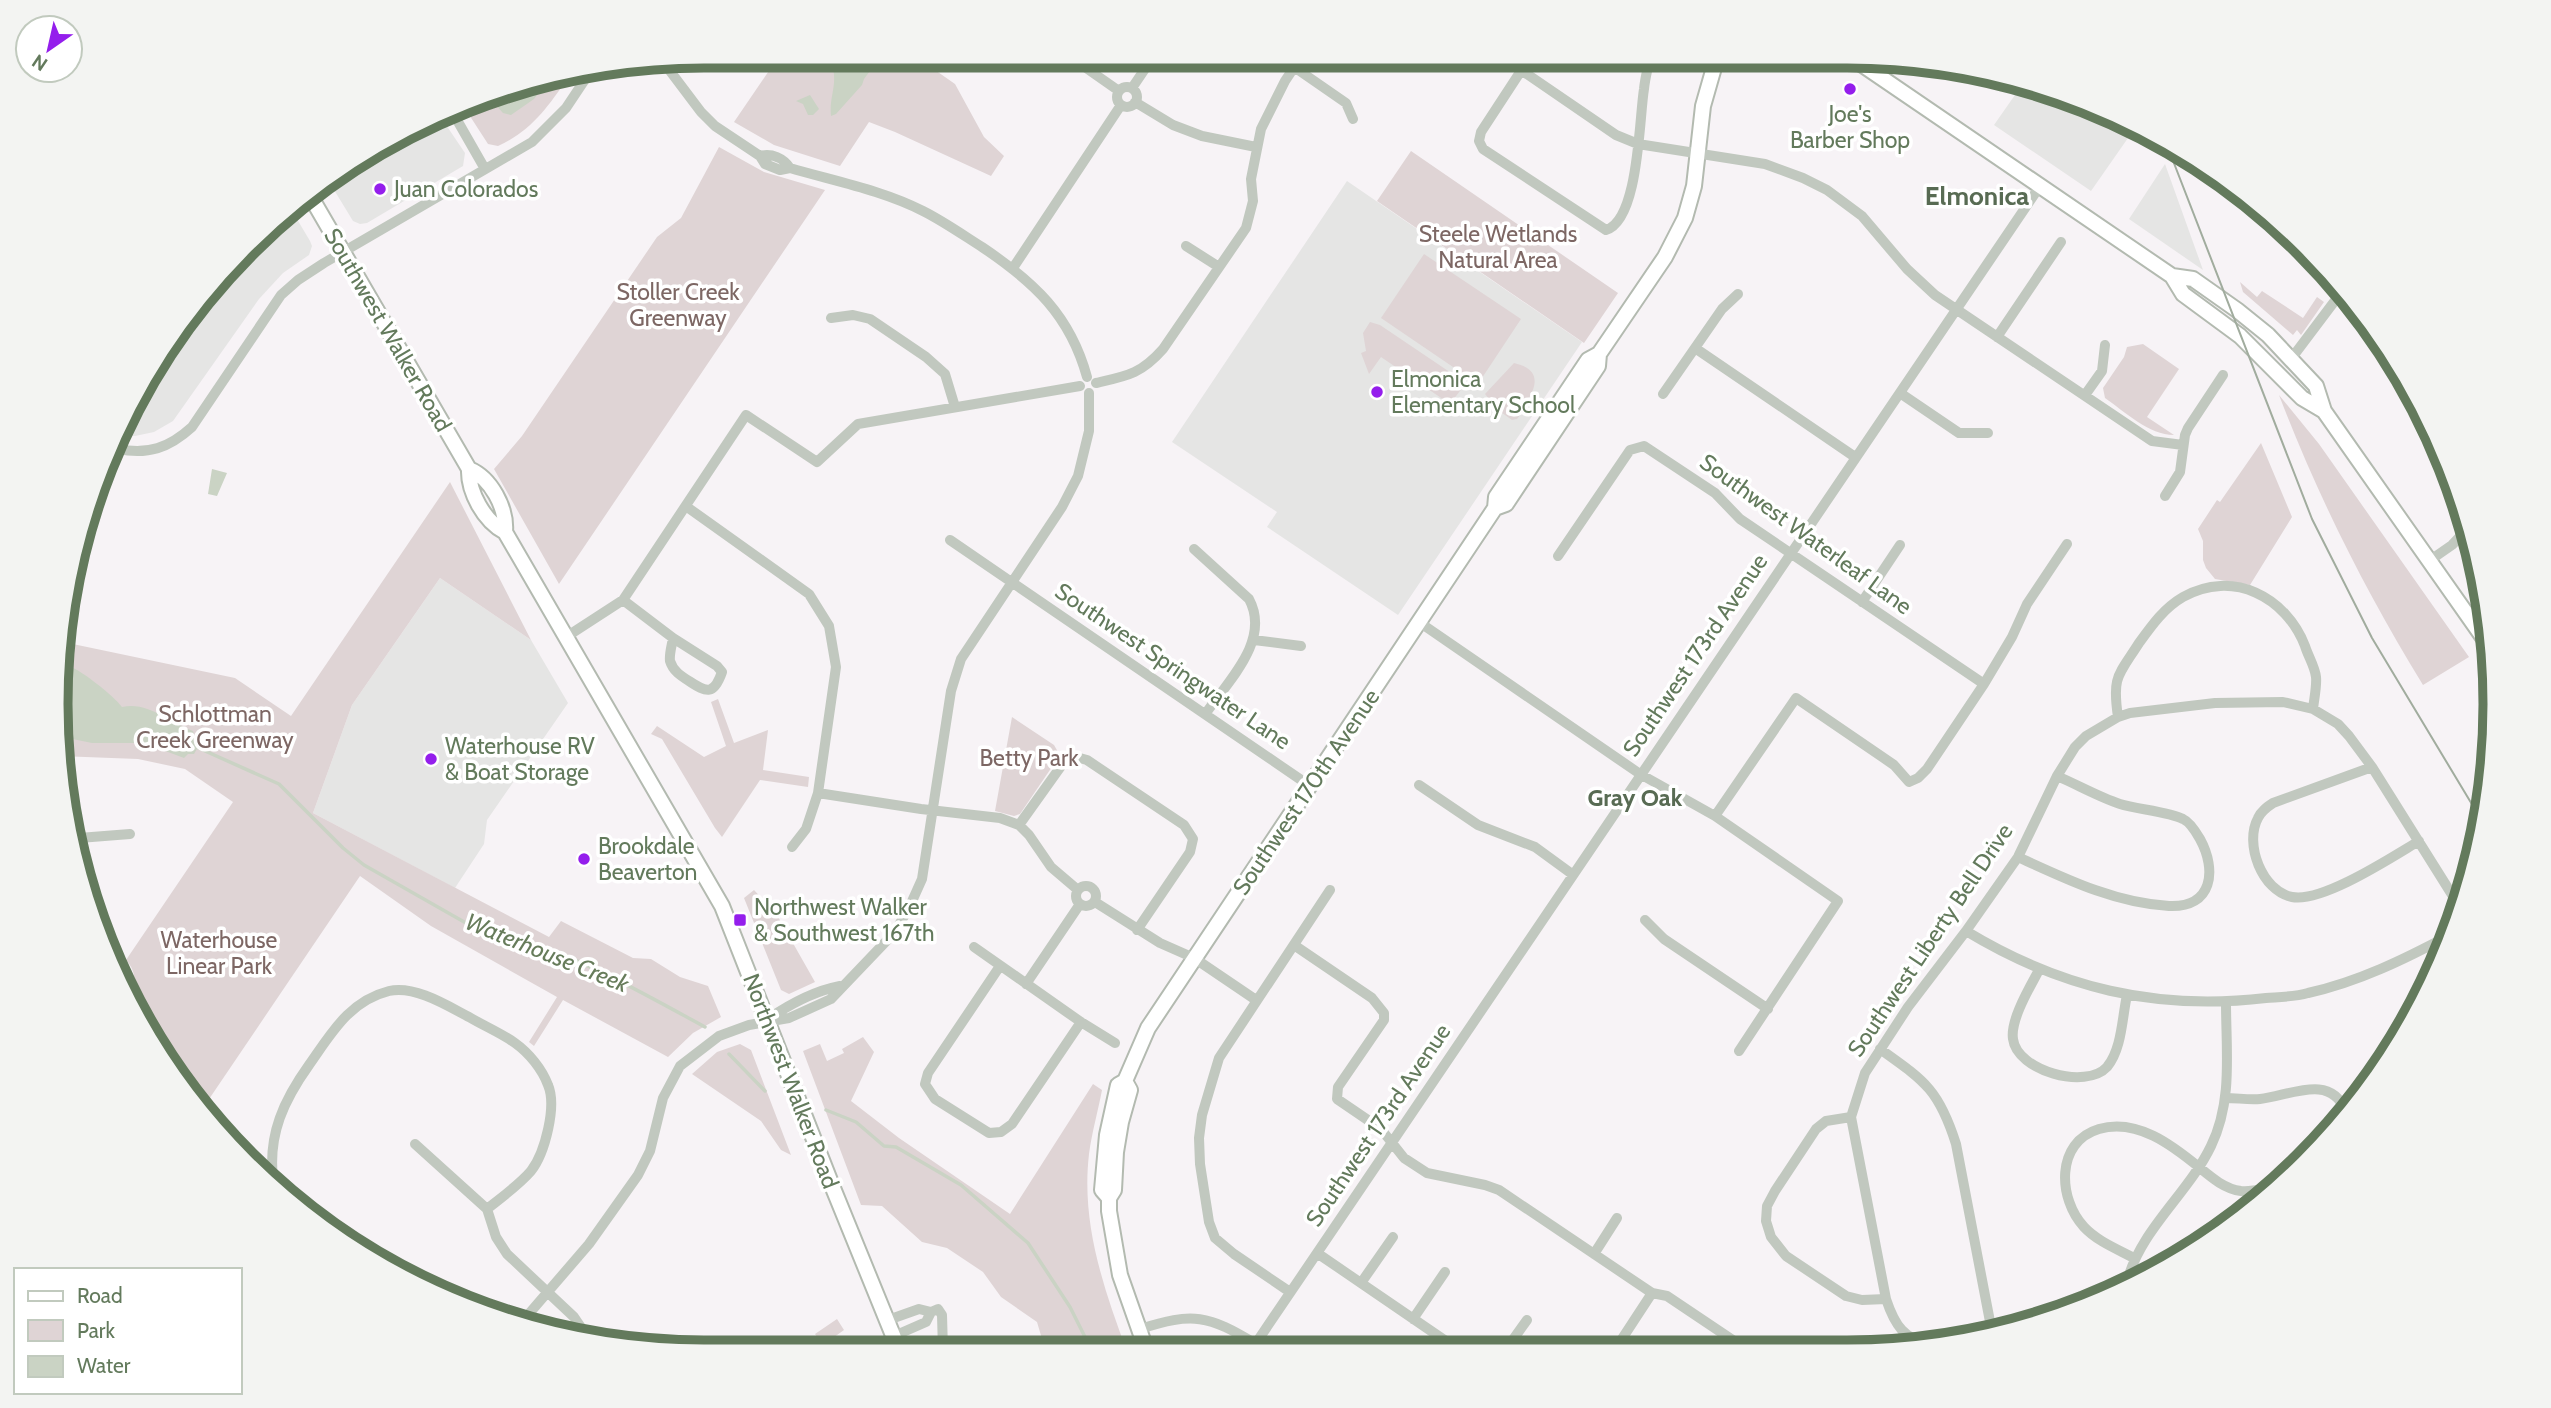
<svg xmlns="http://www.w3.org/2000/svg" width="2551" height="1408" font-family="Cabin,sans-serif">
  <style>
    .built { fill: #e5e5e4 }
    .green { fill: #dfd4d5 }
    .water { fill: #cad3c4 }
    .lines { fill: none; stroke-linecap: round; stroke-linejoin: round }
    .stream { stroke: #cad3c4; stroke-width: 3.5 }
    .major-casing { stroke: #b3bab0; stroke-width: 18 }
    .minor { stroke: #c1c8bf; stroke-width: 10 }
    .major { stroke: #fff; stroke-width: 14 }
    .tram { stroke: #a1ac9e; stroke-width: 2 }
    .poi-dot { fill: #941eec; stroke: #fff; stroke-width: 2.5 }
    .labels { text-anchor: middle; stroke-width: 7; stroke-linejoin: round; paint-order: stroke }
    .poi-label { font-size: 23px; fill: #637a5c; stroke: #fff; text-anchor: start }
    .park-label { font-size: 23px; fill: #7d6764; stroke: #fff }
    .street-label { font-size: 23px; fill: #637a5c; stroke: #fff }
    .neighbourhood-label { font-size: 24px; font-weight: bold; fill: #586b53; stroke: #fff }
    .water-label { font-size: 24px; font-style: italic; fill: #677c5b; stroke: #fff }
    .quarter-label { font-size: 26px; font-weight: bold; fill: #586b53; stroke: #fff }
    .rim { fill: none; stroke: #637a5c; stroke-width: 9 }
  </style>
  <rect width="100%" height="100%" fill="#f7f3f6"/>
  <!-- built -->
  <path class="built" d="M2024,82l111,46 -44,63 -97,-66z
    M442,119l23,34 -2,13 -96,57 -7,1 -7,-3 -25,-41z
    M2165,164l38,106 -74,-51z
    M1347,181l235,161 -184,273 -131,-88 10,-15 -105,-70z
    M291,209l19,32 2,5 -3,9 -26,18 -24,26 -86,122 -19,11 -19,4 -11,-1 41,-91z
    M440,578l91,62 37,63 -81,117 -3,24 -29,44 -142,-75 39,-108z"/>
  <!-- green -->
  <path class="green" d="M779,56h136l40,28 29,53 20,19 -13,20 -96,-44 -26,-10 -29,44 -66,-21 -40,-23z
    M567,79c-19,28 -36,52 -69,67l-10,-2 -22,-34c16,-25 74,-27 101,-31z
    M719,147l45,25 61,18 -266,394 -65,-115 28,-33 135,-199 24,-19z
    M1411,151l207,142 -34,50 -207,-142z
    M1424,254l97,65 -43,65 -97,-66z
    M2240,282l17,15 5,-6 41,27 14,-21 7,5 -23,33 -4,-5 -4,5 -50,-43z
    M1370,322l10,3 86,58 -16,21 -69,-47 -12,17 -8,-21 5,-2 -3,-18z
    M2143,344l36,25 -32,48 27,18c-25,0 -49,-23 -69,-37l-2,-10 21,-31 3,-10z
    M1514,363c27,6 24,23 11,41l1,4 -9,11 -5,1 -14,-10 -13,-16z
    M2279,395l40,49 150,213 -46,28c-57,-93 -105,-188 -144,-290z
    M2261,443l31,74 -42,68 -35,-6 -9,-11 -3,-8v-19l-5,-12 19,-29 3,2z
    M450,482l81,158 -91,-62 -88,127 -39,108 236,124 12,-16 72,37 18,1 29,18 28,9 13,31 -28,16 -25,24 -105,-57 -29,46 -5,-4 28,-45 -126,-71 -71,-50 -157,232 -72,-115c6,-12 4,-23 -5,-33l107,-158 -48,-33 -47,-10 -79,-3 -2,-9 11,-104 167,35 56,38z
    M718,699l16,44 34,-13 -5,40 46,7 -1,10 -48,-7 -38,57 -7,-9 -53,-89 -11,-5 6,-8 47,31 22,-11 -15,-44z
    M1012,717l42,28 4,7 -2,9 -36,53 -6,2 -19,-5z
    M754,890l23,25 38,67 -26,12 -8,-4 -37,-92z
    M863,1037l11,15 -23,49 48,37 111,76 83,-130 9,6c-4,21 -10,42 -13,64 -8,69 14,132 37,195h-81l-8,-27 -36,-25 -18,-25 -36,-24 -25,-6 -40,-36 -21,-1 -58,-154 17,-7 7,17 17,-8 -2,-4z
    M740,1044l11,6 40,105 -10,-5 -20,-29 -69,-47 25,-22z
    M837,1319l7,11 -21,15 -8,-11z"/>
  <!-- water -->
  <path class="water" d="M823,56h20l17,12 7,-2 5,-10h9l-17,23 -2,6 -26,29 -5,2c-2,-19 6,-29 2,-48l-13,-8z
    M547,82l-13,17 -23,16 -8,-2 -9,-10 9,-14z
    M810,95l9,14 -6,6h-5l-5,-11 -7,-3z
    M212,469l15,4 -10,23 -9,-2z
    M65,665c12,1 50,32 57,42 27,-6 47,16 71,24l5,16 -4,7h-6l-4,4 -40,-15h-52l-34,-7z"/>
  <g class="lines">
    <!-- stream -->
    <path class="stream" d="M194,746l85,38 64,64 21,17 116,66c20,-2 38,7 57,14 59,21 113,52 168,82
      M729,1054l36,37
      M826,1110l30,12 28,24 12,1 65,38 67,58 42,64 21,42"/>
    <defs>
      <path id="major" d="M1851,57l321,219 11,18 57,42 62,62 22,13
        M308,192l161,277c-1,23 15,52 36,63
        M2172,276l21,3 44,31 31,25 48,51 8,25 168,239
        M469,469c22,9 38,39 36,63l217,374 111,282 66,162
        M1495,508l11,-4 92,-138 1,-12
        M1125,1081l5,9 -9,32 -5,30 -2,38 -5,8v13l11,64 26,74
        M1109,1198l-7,-8 5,-55 11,-50 7,-4 23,-53 347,-520 1,-11 92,-137 11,-6 66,-97 20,-39 9,-32 9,-80 14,-49"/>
    </defs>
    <!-- major casing -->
    <use href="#major" class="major-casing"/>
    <!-- minor -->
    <path class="minor" d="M1069,56l50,35
      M1502,57l114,78 22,9 127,20 38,14 24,12 35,26 45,53 28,26 217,146 31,4
      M1530,57l-49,75 -2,9 4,8 123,81c33,-10 33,-111 38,-141 1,-11 4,-21 6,-32
      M664,63l37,49 14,14 45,30 5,8 15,6 10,-2c44,13 92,22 133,43 20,10 40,24 59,36 52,35 88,68 105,130
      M1294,67l52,36 7,16
      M1117 97a10 10 0 1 1 20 0a10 10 0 1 1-20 0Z
      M1132,88l21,-31
      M1135,102l38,23 29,11 54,11
      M453,113l32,56
      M760,156c12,-3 23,2 30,12
      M1186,246l33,21
      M1013,268l108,-163
      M831,318l22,-3 17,4 56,38 19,17 10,33
      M1997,337l64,-95
      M1695,348l160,109
      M2291,359l52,-69
      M1096,383c31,-7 45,-9 67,-34l83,-121 7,-27 -2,-22 10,-50 24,-48 16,-24
      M2410,392l1,-2
      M1900,393l59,40h29
      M1663,394l59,-85 16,-15
      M2085,395l17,-24 3,-26
      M118,449c30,6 51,-1 74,-22l89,-132 17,-15 26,-17 208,-121 34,-34 22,-33
      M2165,496l15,-24 5,-37 3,-7 35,-53
      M687,507l122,87 20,32 7,41 -18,126 -12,36 -14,18
      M950,540l360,246
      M1194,549l55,50c22,41 -20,81 -43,114
      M1558,556l72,-106 14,-4 71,47 25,26 244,165
      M2429,561l23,-16 17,-18
      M623,600l50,38 44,28 5,6c-8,23 -15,21 -33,9 -8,-5 -16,-10 -19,-20 -1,-7 2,-16 3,-23
      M1862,602l38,-57
      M1419,622l221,152 75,42 123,85 -99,150
      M566,637l57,-37 123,-185 71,47 41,-38 222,-38
      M1254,640l47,6
      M2118,717c-6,-41 0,-41 21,-74 13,-18 25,-35 44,-46 50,-28 103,0 122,49 3,10 10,21 11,31 1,9 -2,22 -3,32
      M2372,767l-99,36c-6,4 -12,8 -15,15 -14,26 4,73 34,79 30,6 100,-40 127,-56
      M1419,785l59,40 57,22 37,27
      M818,793l103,16 79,9 19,7 10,10 22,32 27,23
      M1715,816l81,-118 98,67 15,17 9,-4 9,-9 57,-85 28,-47 15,-33 40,-60
      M1019,825l50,-70 18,5 97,65 9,14 -3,13 -53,78
      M79,838l51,-4
      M2018,857c48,22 97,46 151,49 44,2 48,-36 31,-67 -4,-7 -10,-17 -17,-20 -13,-7 -47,-10 -63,-15 -21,-7 -42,-19 -63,-28
      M1076 896a10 10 0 1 1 20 0a10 10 0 1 1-20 0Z
      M1095,902l65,41 34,15 62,42
      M1645,920l19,19 104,70
      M1966,931c94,57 190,80 300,67 13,-1 28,-1 42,-5 50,-11 97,-34 142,-58
      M1294,945l78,53 12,15v7l-46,67 -1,12 44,30 23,29 23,15 58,12 14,5 153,103 15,3 76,51
      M974,947l107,75 34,21
      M1000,966l-72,107 -3,11 10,15 54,34 12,-1 11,-8 69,-102
      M2039,970c-9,17 -29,50 -26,69 4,32 73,51 94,28 15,-18 15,-49 20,-72
      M1026,984l54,-80
      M768,1019c22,-15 46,-28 72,-33
      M1880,1049c45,32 59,41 76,95l36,188
      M2226,1098c11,0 23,2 34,1 29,-3 70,-26 85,11
      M1851,1117l-25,4 -10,8 -41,62 -8,15 -1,15 5,16 15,19 60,40 16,4 24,-1
      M415,1144l72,65 9,28 11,17 67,63 15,22
      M273,1178c-5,-44 11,-78 36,-113 22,-31 40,-64 80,-74 26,-6 59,15 80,26 15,9 32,16 46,26 14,10 27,26 33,42 9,21 -3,68 -17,86 -12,14 -29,26 -44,38
      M1317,1253l139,95
      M1594,1254l23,-36
      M2134,1258c-17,-9 -37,-17 -50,-31 -26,-28 -29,-85 15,-98 38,-11 73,16 101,39 12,10 25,21 41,23 10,1 23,-2 33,-3
      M2127,1282c13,-52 61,-88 84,-136 22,-45 15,-95 15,-143
      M1361,1283l32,-46
      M1290,1292l-56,-38 -19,-16 -6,-16 -9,-58 -1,-26 3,-23 17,-57 111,-168
      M1413,1319l32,-47
      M888,1320l31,-11 12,3 7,-3 4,6 1,35
      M521,1323l68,-79 49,-69 12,-24 13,-53 17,-32 39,-30 30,-11 40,-7 42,-19 63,-66 15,-25 13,-29 29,-188 10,-32 101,-152 16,-31 11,-45v-38
      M1140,1329c53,-17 68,-14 116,15
      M894,1336l32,-14 5,-10
      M1932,1346c-28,-7 -37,-20 -46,-47l-35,-182 14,-44 43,-66 58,-76 52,-74 39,-81 18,-29 11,-11 32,-19 12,-4 85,-10 68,-1 30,7 25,15 11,12 23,31 89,142
      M1507,1348l20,-28
      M1616,1348l36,-55
      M1252,1349l788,-1163"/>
    <!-- major -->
    <use href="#major" class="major"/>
    <!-- tram -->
    <path class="tram" d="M2165,140l147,379 60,119 110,183"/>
  </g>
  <!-- markers -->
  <g class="poi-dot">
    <circle cx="1850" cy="89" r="7"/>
    <circle cx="380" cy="189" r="7"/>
    <circle cx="1377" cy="392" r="7"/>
    <circle cx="431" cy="759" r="7"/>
    <circle cx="584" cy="859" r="7"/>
    <rect x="733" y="913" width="14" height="14" rx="3.5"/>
  </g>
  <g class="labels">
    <!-- poi labels -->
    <g class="poi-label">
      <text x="1850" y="122" text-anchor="middle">Joe's<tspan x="1850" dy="26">Barber Shop</tspan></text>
      <text x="394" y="197">Juan Colorados</text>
      <text x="1391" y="387">Elmonica<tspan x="1391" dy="26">Elementary School</tspan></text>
      <text x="445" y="754">Waterhouse RV<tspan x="445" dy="26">&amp; Boat Storage</tspan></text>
      <text x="598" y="854">Brookdale<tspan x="598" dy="26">Beaverton</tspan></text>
      <text x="754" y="915">Northwest Walker<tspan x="754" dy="26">&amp; Southwest 167th</tspan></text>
    </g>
    <!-- park labels -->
    <g class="park-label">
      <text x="1498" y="242">Steele Wetlands<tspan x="1498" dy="26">Natural Area</tspan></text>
      <text x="678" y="300">Stoller Creek<tspan x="678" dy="26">Greenway</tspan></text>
      <text x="215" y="722">Schlottman<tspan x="215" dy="26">Creek Greenway</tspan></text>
      <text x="1029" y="766">Betty Park</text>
      <text x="219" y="948">Waterhouse<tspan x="219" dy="26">Linear Park</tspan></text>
    </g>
    <!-- street labels -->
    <g class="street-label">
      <text transform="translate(388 330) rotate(60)" y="8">Southwest Walker Road</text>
      <text transform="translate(1806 534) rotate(36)" y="8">Southwest Waterleaf Lane</text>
      <text transform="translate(1695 655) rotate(-56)" y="8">Southwest 173rd Avenue</text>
      <text transform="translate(1173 666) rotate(34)" y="8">Southwest Springwater Lane</text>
      <text transform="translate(1306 792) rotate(-56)" y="8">Southwest 170th Avenue</text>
      <text transform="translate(1930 940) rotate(-56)" y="8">Southwest Liberty Bell Drive</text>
      <text transform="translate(791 1081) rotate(69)" y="8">Northwest Walker Road</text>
      <text transform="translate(1378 1125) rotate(-56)" y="8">Southwest 173rd Avenue</text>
    </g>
    <!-- neighbourhood labels -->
    <g class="neighbourhood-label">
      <text x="1635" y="806">Gray Oak</text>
    </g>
    <!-- water labels -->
    <g class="water-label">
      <text transform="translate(547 953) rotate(22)" y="8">Waterhouse Creek</text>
    </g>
    <!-- quarter labels -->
    <g class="quarter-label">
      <text x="1977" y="205">Elmonica</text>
    </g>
  </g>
  <!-- crop -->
  <path d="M0 0H2551V1408H0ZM704 68H1847A636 636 0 0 1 2483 704V704A636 636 0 0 1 1847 1340H704A636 636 0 0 1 68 704V704A636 636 0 0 1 704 68Z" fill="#f3f4f2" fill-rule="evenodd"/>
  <path class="rim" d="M704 68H1847A636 636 0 0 1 2483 704V704A636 636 0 0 1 1847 1340H704A636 636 0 0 1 68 704V704A636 636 0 0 1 704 68Z"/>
  <!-- legend -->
  <rect x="14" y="1268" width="228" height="126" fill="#ffffff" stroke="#c1cabe" stroke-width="2"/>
  <rect x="28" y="1291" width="35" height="10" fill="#ffffff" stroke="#c1cabe" stroke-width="2"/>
  <text x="77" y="1303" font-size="21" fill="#637a5c">Road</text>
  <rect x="28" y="1320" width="35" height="21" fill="#dfd4d5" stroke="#c1cabe" stroke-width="2"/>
  <text x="77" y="1338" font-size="21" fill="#637a5c">Park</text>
  <rect x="28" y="1356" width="35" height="21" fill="#cad3c4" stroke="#c1cabe" stroke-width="2"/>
  <text x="77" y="1373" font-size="21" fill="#637a5c">Water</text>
  <!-- north arrow -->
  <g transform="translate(49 49) rotate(214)"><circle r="33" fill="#ffffff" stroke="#c1cabe" stroke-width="2"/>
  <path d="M0-5L12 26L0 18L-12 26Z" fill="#941eec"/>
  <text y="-10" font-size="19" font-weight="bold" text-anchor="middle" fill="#637a5c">N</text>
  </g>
</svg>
